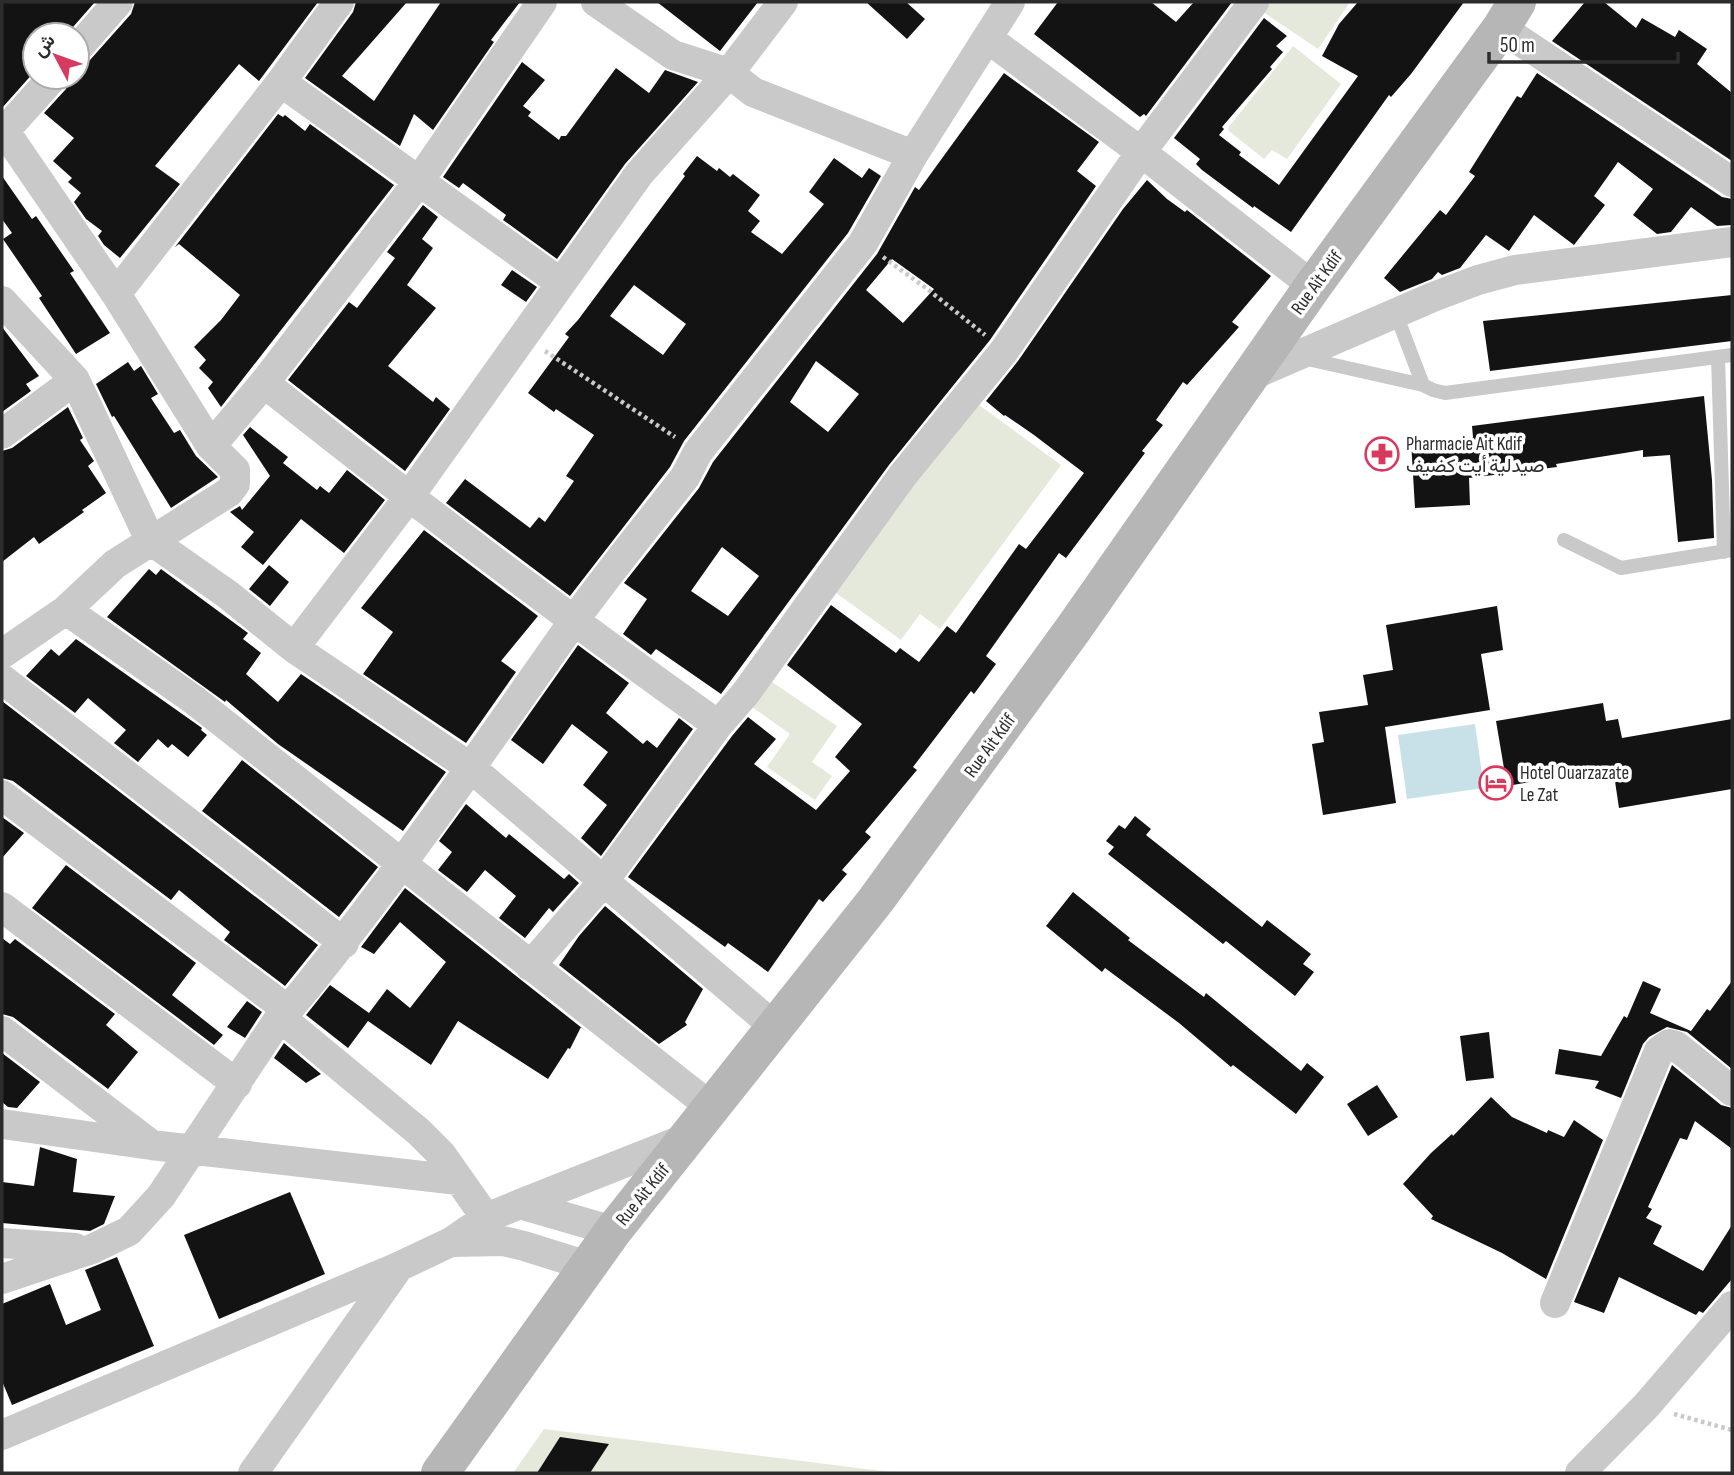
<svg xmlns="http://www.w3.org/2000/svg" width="1734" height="1475" font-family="'Sofia Sans Condensed',Vazirmatn,sans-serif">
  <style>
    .green { fill: #e5e9db }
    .water { fill: #c8e1e8 }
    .building { fill: #131313; fill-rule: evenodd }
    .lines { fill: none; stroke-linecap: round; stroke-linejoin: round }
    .path { stroke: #c9c9c9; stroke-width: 4.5; stroke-dasharray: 3.5 3.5; stroke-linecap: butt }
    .lane { stroke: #c9c9c9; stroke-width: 14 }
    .street { stroke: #c9c9c9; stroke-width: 30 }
    .secondary { stroke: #b6b6b6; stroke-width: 38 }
    .labels { text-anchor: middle; stroke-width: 7; stroke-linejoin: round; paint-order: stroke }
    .street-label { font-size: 19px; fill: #2c2c2c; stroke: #fff }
    .poi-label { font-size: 19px; fill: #2c2c2c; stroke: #fff; text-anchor: start }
  </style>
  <rect width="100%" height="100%" fill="#fff"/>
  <!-- green -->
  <path class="green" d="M1266,2h84l-32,47 -58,-39z
    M1293,46l48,38 -54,75 -15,-9 -8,9 -35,-28 -1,-3z
    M971,399l90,66 -121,164 -20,-15 -19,26 -69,-50z
    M763,676l74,50 -25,36 20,14 -17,24 -48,-33 23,-33 -45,-32z
    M544,1429l354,44h-385z"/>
  <!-- water -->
  <path class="water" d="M1475,724l9,64 -77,11 -9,-64z"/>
  <!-- building -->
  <path class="building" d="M2,2h93l-29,33h-31v36l-33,37z
    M135,2h183l-59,79 -20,-17 -84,102 25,18 -60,74 -16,-13 -6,-9 4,-5 -16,-12 -12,-17 7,-9 -13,-11 4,-4 -19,-17 21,-23 -30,-25 22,-24 4,-12h7v-11l13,-6 41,-46z
    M356,2h51l-65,74 32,25 67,-99h79l-29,38 3,2 -61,88 -19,-16 -14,32 -95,-68 48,-66z
    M657,2h101l-38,49z
    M866,2h40l19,17 -18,20z
    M1058,2h93l25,20 18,-20h38l-86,114 -2,-2 -4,3 -106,-83z
    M1358,2h106l-53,72 -20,23 -2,-2 -98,137 -37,-26 -1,2 -51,-38 -6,-6 4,-5 -26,-21 90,-120 23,18 -11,10 7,6 -13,15 2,2 -50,58 2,2 -5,6 22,17 -2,3 40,30 79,-109 -36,-20 17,-32z
    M1585,2h19l32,26 6,-10 33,19 4,-7 28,19 -10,15 35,29v68l-180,-120z
    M522,62l23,18 -22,26 8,6 -3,4 31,24 2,-4h5l50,-68 33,25 16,-23 33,12 -73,82 -68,95 -54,-39 3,-5 -43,-32 -4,5 -16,-11z
    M1004,73l95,69 -22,29 19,15 -106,154 -101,125 -168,229 -65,-45 -5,6 -28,-21 24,-35 -23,-16 75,-95 14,-26 164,-208 38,-67 4,3zM892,259l42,30 -31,34 -37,-33zM816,361l43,33 -31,38 -38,-30zM722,547l37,29 -31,40 -37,-25z
    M1537,73l185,124 10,2v26l-15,1 -26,-19 -20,25 -14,2 -24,-19 20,-26 -35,-27 -24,34 11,9 -31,40 -40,-30 -25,36 -23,-16 -26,33 -18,7 -4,-3 -6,7 -32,13 -16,-14 56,-68 6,5 29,-39 -6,-4 48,-76 4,2z
    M278,114l5,3 2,-2 20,16 5,-7 84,61 -173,222 -13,-19 5,-6 -14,-14 7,-8 -12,-13 27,-27 19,-25 -61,-51 -4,3z
    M697,156l20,15 2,-3 11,9 3,-3 27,21 -12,16 12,10 -9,11 31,22 42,-50 -15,-12 25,-34 28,20 7,-10 12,8 -33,57 -164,208 -14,26 -100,129 -124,-93 19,-24 65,49 9,-11 6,5 29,-41 -8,-5 28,-41 -38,-26 -2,3 -26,-19 41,-56 -4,-3 13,-14 107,-144 -2,-2zM634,285l52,39 -23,31 -53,-39z
    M2,176l30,43 4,-3 38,55 -4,2 40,60 -34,21 -37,-56 3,-2 -39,-57 9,-6 -10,-14z
    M1147,180l20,19 18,13 2,-2 84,66 -39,46 7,5 -52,58 -4,-3 -27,38 7,5 -21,26 3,2 -79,105 -7,-5 -73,103 10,8 -22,30 -3,-3 -58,76 4,3 -52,62 6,5 -29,33 5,4 -24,28 -4,-3 -51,73 -40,-29 -3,4 -97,-70 104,-141 16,-19 28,22 -22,25 62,46 34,-39 -15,-14 27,-33 -75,-59 44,-60 65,48 4,-5 19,14 28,-36 9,7 63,-89 7,5 58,-76 -50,-38 -29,-20 -1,1 -18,-15 32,-40 105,-152z
    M423,205l15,12 -16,22 11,9 -26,37 29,23 -48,58 45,36 3,-5 14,12 -45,62 -117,-91 61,-78 8,6 38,-50 -8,-6z
    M512,270l25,17 -11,15 -25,-17z
    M1732,295v46l-242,30 -7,-50z
    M2,327l37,49 -13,8 5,7 -29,21z
    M128,362l6,9 7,-5 17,28 -7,4 23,35 6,-3 16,26 22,21 -47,31 -57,-92 -2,1 -16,-33z
    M1704,396l8,84 2,58 -36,4 -8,-87 -27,2v-7l-87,14 1,3 -88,11 1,27 -55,3 -4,-67 62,-4 -1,-11z
    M68,407l15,31 -3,2 14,21 -6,5 18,27 -24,17 2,2 -45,32 -5,-7 -32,25v-111l10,-3z
    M250,427l38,30 -5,6 34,27 3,-4 9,7 18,-23 38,30 -41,53 -43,-34 -38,46 -22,-18 13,-15 -24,-20 10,-6 2,4 28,-34 -27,-41z
    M424,530l114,86 -37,45 15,11 -50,71 -103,-69 30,-42 -32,-24z
    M269,565l20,17 -19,24 -21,-17z
    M149,569l7,6 5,-6 87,64 -5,6 18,14 -15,21 32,28 23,-28 145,98 -43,59 -125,-87 -52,-44 -1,2 -118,-85z
    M1497,606l6,44 -22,4 9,56 -105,17 11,76 -73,12 -11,-71 12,-2 -5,-30 49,-7 -5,-30 30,-5 -7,-45z
    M76,639l126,89 -1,2 6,5 -19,22 -16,-13 -4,4 -10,-9 -20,23 -24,-19 12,-13 -38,-32 -13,15 -49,-37 25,-27 8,7z
    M578,645l51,38 -23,30 37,31 4,-4 10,8 22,-30 14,11 -92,127 -20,-18 26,-33 -24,-20 25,-33 -36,-28 -29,40 -32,-24z
    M2,701l316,244 -33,41 -61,-46 6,-8 -51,-42 -8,10 -158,-119 -11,-3z
    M1603,703l3,18 12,-2 4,19 110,-19v70l-113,19 -6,-40 -106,18 -11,-65z
    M242,760l136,107 -39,50 -137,-106z
    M466,804l40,34 3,-4 55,45 5,-5 10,9 -26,29 -4,-4 -24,30 -26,-20 17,-22 -31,-26 -18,22 -29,-22 14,-18 -13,-11z
    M1135,816l16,13 -5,6 116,92 5,-7 44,34 -8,10 11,8 -19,24 -69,-55 -3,3 -115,-90 6,-7 -8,-6 13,-16 6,4z
    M2,817l22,16 -22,25z
    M66,865l130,98 -24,32 51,40 -9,10 -182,-137z
    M405,888l182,144 -6,-5 -11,22 -2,-1 -20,31 -90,-58 -27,44 -63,-44 -20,27 -42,-33 24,-30 39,28 18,-24 23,19 36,-46 -46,-40 -26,32 -13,-7z
    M1073,892l57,46 -2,2 76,57 2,-4 95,78 6,-8 17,14 -28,37 -63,-49 -2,2 -52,-44 -74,-55 -3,4 -56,-46z
    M605,906l98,83 -18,33 2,3 -28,19 -100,-79 20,-29z
    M2,938l8,6 5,-5 100,75 -9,11 32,27 -30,37 -95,-72 -11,-3z
    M1643,981l18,8 -11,24 41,18 16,-22 3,2 22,-30v88l-45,-37 -20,-5 -18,10 -6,7 -22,54 -26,-10 4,-7 -44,-7 4,-25 42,7 23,-40 3,2z
    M247,1001l15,11 -17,26 -18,-11z
    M1489,1032l5,46 -28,3 -6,-45z
    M284,1043l37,31 -15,9 -32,-25z
    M2,1053l38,29 -23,26 -9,-1 -6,-5z
    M1672,1065l49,40 11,3v41l-37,-28 -8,19 -7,-2 -32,69 4,2 -6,9 16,8 -9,18 50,27 29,-46v54l-29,34 -4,-2 -3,4 -77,-38 -15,36 -30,-11z
    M1377,1085l21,32 -30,19 -21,-32z
    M1491,1097l21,20 35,16 1,-3 16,7 10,-17 29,20 -57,139 -44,-26 -71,-34 2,-3 -30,-32 28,-31 21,-19 1,2z
    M40,1147l37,12 -4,33 42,4 -11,28 -14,7 -88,-8v-41l32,4z
    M290,1192l35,82 -106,45 -35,-84z
    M117,1257l37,89 -142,59 -10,-24v-77l48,-20 16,41 35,-15 -16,-40z
    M560,1437l49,7 -19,29h-53z"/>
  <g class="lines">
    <!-- path -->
    <path class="path" d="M883,257l43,31 59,47
      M545,351l130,86
      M1674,1414l58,16"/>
    <!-- lane -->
    <path class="lane" d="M1396,314l27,71
      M1718,357l6,195
      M1303,358l120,27 10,5 12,3 287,-38
      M1564,540l57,28 111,-18"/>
    <!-- street -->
    <path class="street" d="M596,2l77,53 56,18 24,19 160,63
      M1501,28l231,154
      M987,38l154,114 172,134
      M77,49l41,-47
      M281,82l280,201
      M2,127l114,167 95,152 24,24v14l-6,8 -114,72 -49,46 -64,44
      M2,134l51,-57
      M116,294l165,-212 58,-80
      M2,301l73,79 75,160 77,54 67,54 177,120 304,259
      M1248,377l185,-80 45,-17 37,-10 217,-28
      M264,383c148,118 300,232 454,342
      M2,434l73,-54
      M211,446l53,-63 155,-202 123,-179
      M66,610l128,90 517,407
      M294,648l114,-150 231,-324 90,-101 54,-71
      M2,679l342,264
      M2,795l286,215
      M2,907l235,177
      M530,966l73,-84 115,-157 27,-31 158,-219 101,-124 137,-199 113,-150
      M280,1017l139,115 22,22 45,64
      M2,1031l147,112
      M2,1124l149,21 307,35
      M520,1204l167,-66
      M452,1242l51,-1 21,5 64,20
      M2,1243l73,5
      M2,1279l90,-30 37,-18 32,-35 119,-179 8,-7c102,-123 191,-255 283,-385 36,-51 76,-99 114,-148l13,-25 165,-209 50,-88 97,-153
      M1555,1303l104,-252 10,-7 7,2 56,45
      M2,1435l396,-168 53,-25 35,-24 34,-14 93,27
      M253,1473l145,-205
      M1580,1473l66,-67 86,-100"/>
    <!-- secondary -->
    <path class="secondary" d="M440,1473l173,-242 263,-331 198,-272 239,-342 188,-258 16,-26"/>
  </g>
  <!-- icons -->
  <defs>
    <symbol id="pharmacy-ring" viewBox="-11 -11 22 22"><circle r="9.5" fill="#fff" stroke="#d83a5f" stroke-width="1.5"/><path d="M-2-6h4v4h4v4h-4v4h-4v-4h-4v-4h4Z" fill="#d83a5f"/></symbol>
    <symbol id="hotel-ring" viewBox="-11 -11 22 22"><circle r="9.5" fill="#fff" stroke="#d83a5f" stroke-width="1.5"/><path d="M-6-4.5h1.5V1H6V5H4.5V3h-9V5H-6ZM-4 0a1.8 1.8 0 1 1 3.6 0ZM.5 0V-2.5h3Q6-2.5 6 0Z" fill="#d83a5f"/></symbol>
  </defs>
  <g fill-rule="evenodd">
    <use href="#pharmacy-ring" x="1363" y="435" width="38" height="38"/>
    <use href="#hotel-ring" x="1477" y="764" width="38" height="38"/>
  </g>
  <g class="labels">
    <!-- street labels -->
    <g class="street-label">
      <text transform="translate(1316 282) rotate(-54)" y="7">Rue Ait Kdif</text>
      <text transform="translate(989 745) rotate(-54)" y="7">Rue Ait Kdif</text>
      <text transform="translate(642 1194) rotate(-51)" y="7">Rue Ait Kdif</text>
    </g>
    <!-- poi labels -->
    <g class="poi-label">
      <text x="1406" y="450">Pharmacie Ait Kdif<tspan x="1406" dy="22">صيدلية أيت كضيف</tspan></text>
      <text x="1520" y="779">Hotel Ouarzazate<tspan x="1520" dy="22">Le Zat</tspan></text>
    </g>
  </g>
  <!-- border -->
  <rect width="1734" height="1475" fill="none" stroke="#2c2c2c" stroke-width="7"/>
  <!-- north arrow -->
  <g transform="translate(56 56) rotate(311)"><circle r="33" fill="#ffffff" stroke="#ababab" stroke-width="2"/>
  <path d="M0-5L12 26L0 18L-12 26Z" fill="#d83a5f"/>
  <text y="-10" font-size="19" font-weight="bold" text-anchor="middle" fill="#2c2c2c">ش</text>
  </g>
  <!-- scale -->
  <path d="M1489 52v10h189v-10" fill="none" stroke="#2c2c2c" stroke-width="3.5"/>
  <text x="1500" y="52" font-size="21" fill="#2c2c2c" stroke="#ffffff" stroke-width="5" paint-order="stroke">50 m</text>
</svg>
